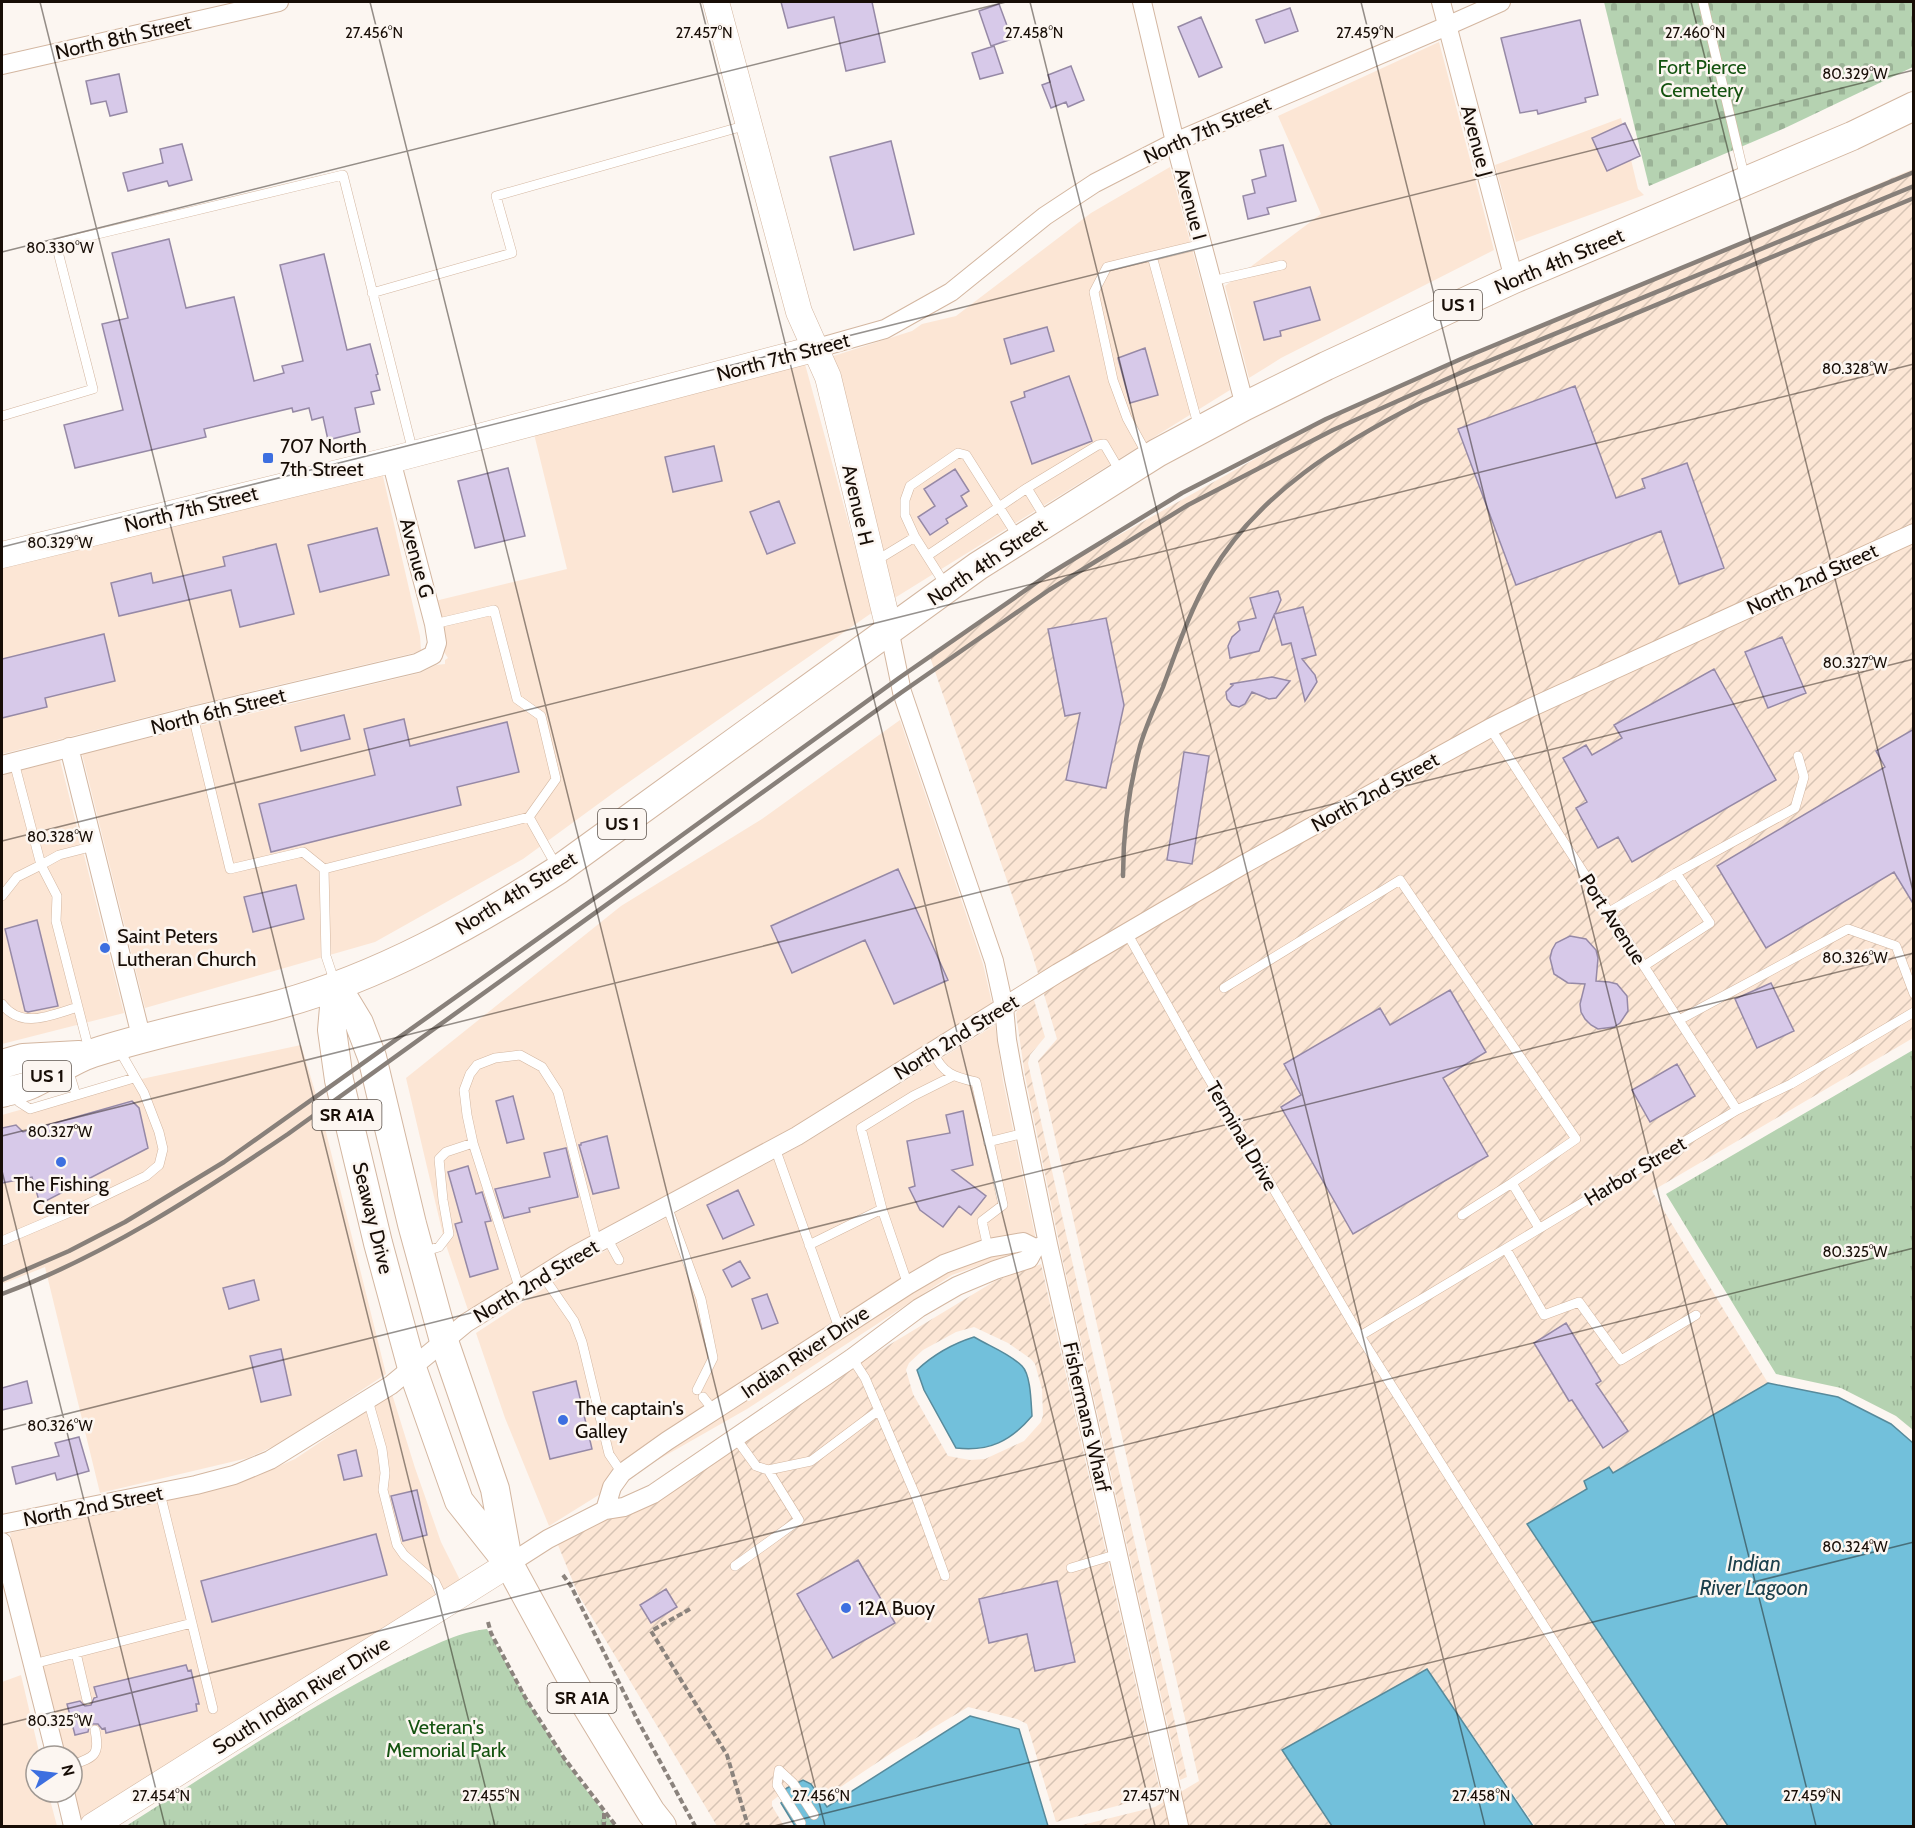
<svg xmlns="http://www.w3.org/2000/svg" width="1915" height="1828" font-family="Cabin,sans-serif">
  <style>
    .built { fill: #fce6d5 }
    .industrial { fill: url(#industrial-furrows); fill-rule: evenodd }
    .grass { fill: url(#grass-tufts) }
    .cemetery { fill: url(#cemetery-stones) }
    .water { fill: #72c0db; stroke: #578a9b; stroke-width: 1.5 }
    .building { fill: #d7c9e9; stroke: #9689a6; stroke-width: 1.5 }
    .lines { fill: none; stroke-linecap: round; stroke-linejoin: round }
    .lane-casing { stroke: #d3b6a0; stroke-width: 10 }
    .street-casing { stroke: #d3b6a0; stroke-width: 20 }
    .secondary-casing { stroke: #d3b6a0; stroke-width: 27 }
    .primary-casing { stroke: #d3b6a0; stroke-width: 30 }
    .path { stroke: #8b837d; stroke-width: 4; stroke-dasharray: 6 3; stroke-linecap: butt }
    .lane { stroke: #fff; stroke-width: 9 }
    .street { stroke: #fff; stroke-width: 18 }
    .secondary { stroke: #fff; stroke-width: 26 }
    .primary { stroke: #fff; stroke-width: 28 }
    .rail { stroke: #88807a; stroke-width: 4.5 }
    .ticks { fill: none; stroke: #170d06; stroke-width: 1.5; stroke-opacity: 0.45 }
    .poi-dot { fill: #3d6fe0; stroke: #fcf6f1; stroke-width: 2 }
    .labels { text-anchor: middle; stroke-width: 5; stroke-linejoin: round; paint-order: stroke }
    .shield { fill: #fcf6f1; stroke: #5c534c; stroke-width: 1.5 }
    .shield-label { font-size: 18px; font-weight: bold; fill: #170d06 }
    .street-label { font-size: 20px; fill: #170d06; stroke: #fcf6f1 }
    .park-label { font-size: 20px; fill: #145310; stroke: #fcf6f1 }
    .poi-label { font-size: 20px; fill: #170d06; stroke: #fcf6f1; text-anchor: start }
    .water-label { font-size: 21px; font-style: italic; fill: #1c404c; stroke: #fcf6f1 }
    .ticks-label { font-size: 15px; text-anchor: middle; fill: #170d06; stroke: #fcf6f1; stroke-width: 5; stroke-linejoin: round; paint-order: stroke }
  </style>
  <defs>
    <pattern id="industrial-furrows" width="10" height="10" patternUnits="userSpaceOnUse" patternTransform="scale(1.5)"><rect width="10" height="10" fill="#fce6d5"/><path d="M-1 1l2-2M0 10L10 0M9 11l2-2" fill="none" stroke="#d7c4b5"/></pattern>
    <pattern id="grass-tufts" width="24" height="20" patternUnits="userSpaceOnUse" patternTransform="scale(1.5)"><rect width="24" height="20" fill="#b5d2b1"/><path d="M3 7l-1-3M5 7V3M7 7l1-3M15 17l-1-3M17 17v-4M19 17l1-3" fill="none" stroke="#9bb397"/></pattern>
    <pattern id="cemetery-stones" width="16" height="16" patternUnits="userSpaceOnUse" patternTransform="scale(1.5)"><rect width="16" height="16" fill="#b5d2b1"/><path d="M2 7V4a2 2 0 0 1 4 0v3zM10 15v-3a2 2 0 0 1 4 0v3z" fill="#9bb397"/></pattern>
  </defs>
  <rect width="100%" height="100%" fill="#fcf6f1"/>
  <!-- built -->
  <path class="built" d="M1439,42l55,208 -213,108 -32,20 -24,-92 96,-72 -43,-98z
    M1621,118l17,71 6,6 -128,47 -21,-77z
    M1170,167l60,223 -337,209 -66,-241 85,-27 10,-7 34,-8 135,-103z
    M805,364l68,248 -257,179 -93,68 -148,83 -230,66 -63,-254 338,-81 16,-8 9,-1v-4l3,-2 -4,-6 -9,-51 132,-32 -33,-135z
    M382,472l38,164 1,14 -7,3 -224,53 -188,48v-189z
    M900,720l83,244 9,39 -200,125 -222,119 -101,66 -25,-74 -38,-161 215,-172 141,-87z
    M60,760l64,253 -122,31v-269z
    M995,1025l8,56 34,164 -85,30 -205,134 -121,69 -77,48 -44,-108 -29,-85 105,-69 222,-120z
    M301,1045l19,63 66,266 -103,68 -35,16 -148,35 -55,-226 -43,17v-169l88,-25z
    M392,1394l23,74 26,74 20,40 -382,241 -7,-31v-36h-9l-53,-223 206,-45 38,-11 41,-18z
    M21,1675l19,81h-4v36h12l9,34h-55v-144z"/>
  <!-- industrial -->
  <path class="industrial" d="M1913,169v869l-261,153 116,192 -156,91 -3,-7 -25,15 4,6 -61,36 201,302h-193l-108,-157 -145,81 50,76h-254l77,-19 44,-26 -161,-720 19,-22 -25,-86 -102,-296 116,-81 280,-157z
    M1034,1000l11,37 -15,18 -2,8 159,714 -7,3 -118,-523 -37,-181 -9,-62 1,-3z
    M1041,1264l119,528 -9,5 -95,25 -29,-98 -10,-5 -49,-12 -75,45 -72,48 -10,-16 -5,-3 -9,1 -25,19v5l12,20h-67l-139,-232 -20,-49 437,-264zM974,1327l34,16 23,16 4,5 7,25 1,26 -2,7 -17,19 -39,18 -15,1 -22,-4 -35,-62 -7,-24 3,-7 14,-13 33,-18z"/>
  <!-- grass -->
  <path class="grass" d="M1913,1050v380l-17,-14 -55,-28 -65,-14 -110,-180z
    M487,1629c36,66 78,141 129,197h-490c89,-56 177,-117 272,-164 28,-13 59,-30 89,-33z"/>
  <!-- cemetery -->
  <path class="cemetery" d="M1604,2h309v65l-128,61 -136,58z"/>
  <!-- water -->
  <path class="water" d="M974,1337c15,9 35,16 48,29 9,9 9,37 10,50 -21,25 -43,36 -76,32l-32,-58 -7,-20c17,-16 35,-26 57,-33z
    M1768,1383l70,14 53,27 22,19v383h-185l-201,-302 60,-35 -3,-8 25,-14 4,6z
    M1427,1669l106,157h-201l-50,-76z
    M970,1716l49,13 29,97h-253l-14,-23 4,-2 -5,-7 7,-6 16,-8 8,4 16,23z"/>
  <!-- building -->
  <path class="building" d="M781,2h91l13,60 -39,9 -12,-54 -46,11z
    M999,4l13,35 -21,7 -12,-35z
    M1290,8l8,23 -33,12 -9,-23z
    M1201,17l21,50 -23,10 -21,-50z
    M1580,20l18,75 -13,3 1,4 -48,12 -1,-4 -17,3 -19,-75z
    M994,46l9,27 -23,6 -8,-26z
    M1071,66l13,34 -16,7 -2,-5 -15,6 -9,-23 8,-3 -2,-7z
    M119,74l8,38 -17,4 -4,-15 -15,3 -5,-23z
    M1625,123l15,33 -33,15 -15,-33z
    M891,141l23,93 -60,16 -24,-93z
    M182,144l10,36 -23,6 -2,-5 -39,10 -5,-18 40,-10 -3,-14z
    M1283,145l13,56 -29,7 2,6 -21,5 -5,-23 12,-3 -3,-13 14,-4 -6,-26z
    M169,239l17,69 48,-11 20,84 30,-8 -2,-7 21,-5 -23,-96 44,-11 23,96 23,-6 8,30 -2,1 4,15 -9,2 3,12 -19,4 5,24 -32,8 -5,-23 -11,3 -3,-12 -16,4 -1,-4 -88,21 2,8 -131,31 -11,-43 59,-15 -21,-86 26,-6 -16,-65z
    M1310,287l10,33 -40,11 1,5 -17,4 -10,-38z
    M1047,327l7,24 -43,13 -7,-25z
    M1145,348l13,47 -28,8 -12,-45z
    M1069,376l23,65 -60,23 -21,-62 14,-5 -1,-5z
    M1575,386l41,112 29,-10 -3,-9 45,-16 37,105 -45,16 -18,-53 -145,54 -58,-156z
    M714,446l8,35 -49,11 -8,-35z
    M508,468l17,68 -50,12 -17,-67z
    M955,469l14,22 -8,5 6,10 -21,13 2,4 -18,12 -12,-18 17,-11 -11,-17z
    M779,501l16,42 -28,11 -17,-42z
    M377,528l12,47 -69,17 -12,-47z
    M276,544l18,70 -54,13 -9,-37 -112,26 -8,-33 40,-10 2,10 72,-17 -2,-9z
    M1278,591l3,9 -6,14 28,-7 13,48 -14,4 13,16 2,7 -12,19 -14,-58 -9,2 -8,-30 -15,36 -29,7 -2,-12 4,-9 8,-7 -2,-8 18,-4 -6,-20z
    M1106,618l18,87 -18,83 -40,-8 14,-67 -15,3 -17,-87z
    M104,634l11,47 -70,17 2,9 -45,11v-59z
    M1782,637l24,56 -38,15 -23,-56z
    M1714,669l62,111 -144,82 -14,-25 -20,11 -22,-40 11,-6 -24,-44 23,-13 6,10 30,-17 -8,-13z
    M1272,677l18,4 -14,17 -7,1 -17,-7 -7,12 -6,3 -7,-2 -5,-6 -1,-7 7,-7 -3,-1z
    M344,715l6,24 -49,12 -6,-24z
    M404,719l6,27 97,-24 12,50 -62,15 4,18 -190,47 -12,-48 116,-29 -11,-46z
    M1914,729v176l-20,-33 -128,76 -49,-82 168,-99 -9,-16z
    M1184,752l25,4 -17,108 -25,-4z
    M898,869l50,111 -54,24 -29,-64 -73,33 -21,-47z
    M296,885l8,34 -51,13 -9,-35z
    M37,920l21,86 -30,6 -3,-1 -20,-82z
    M1570,936l16,3 10,11 2,8 -2,23 13,1 8,2 10,12 1,15 -8,12 -6,4 -16,2 -7,-4 -6,-6 -4,-7 -1,-8 5,-20 -17,-1 -14,-9 -4,-16 2,-8 4,-7z
    M1771,983l23,48 -37,17 -22,-49z
    M1450,990l36,62 -43,26 45,78 -135,78 -72,-127 20,-12 -17,-31 96,-56 10,17z
    M1677,1064l18,32 -45,26 -18,-32z
    M513,1096l11,43 -17,4 -11,-42z
    M132,1101l7,7 9,40 -108,56 -8,-27 -30,6v-55l14,-3 7,7z
    M963,1111l10,54 -21,5 34,26 -15,19 -12,-9 -16,21 -23,-17 -11,-22 6,-2 -8,-45 43,-8 -4,-18z
    M607,1136l12,52 -26,6 -14,-49h2v-2z
    M566,1148l12,49 -49,11 1,4 -26,6 -9,-29 55,-12 -6,-24z
    M468,1166l8,28 6,-2 9,29 -6,1 13,47 -28,8 -15,-53 7,-2 -14,-50z
    M738,1190l16,35 -31,14 -16,-34z
    M740,1261l10,17 -18,9 -9,-17z
    M254,1280l5,20 -30,9 -6,-21z
    M767,1294l11,29 -16,6 -10,-30z
    M1566,1323l35,58 -5,3 32,47 -25,17 -31,-48 -3,1 -35,-58z
    M281,1349l10,46 -30,7 -11,-46z
    M27,1381l5,22 -30,7v-22z
    M576,1381l16,68 -42,10 -17,-67z
    M79,1437l10,34 -32,9 -2,-7 -39,11 -4,-17 47,-11 -4,-13z
    M356,1450l6,26 -18,4 -6,-25z
    M417,1490l10,45 -24,6 -12,-45z
    M376,1534l11,41 -175,47 -11,-41z
    M858,1560l37,63 -62,35 -36,-64z
    M1057,1581l18,81 -40,9 -8,-37 -38,9 -10,-44z
    M666,1589l11,18 -26,16 -11,-18z
    M186,1665l2,6 3,-1 8,34h-3l1,7 -91,22 -1,-5 -3,1 -4,-5h-5l-4,3 -1,5 -13,3 -8,-31 13,-3 5,5 6,-1 3,-7 3,-1 -3,-10z"/>
  <g class="lines">
    <defs>
      <path id="lane" d="M1703,2l42,177
        M1152,256l47,172
        M1212,281l70,-16
        M372,293l140,-40 -16,-57 251,-71
        M2,416l91,-27 -37,-145 287,-69 70,277
        M1148,456l-21,-38 -14,-38 -19,-88 13,-25 95,-23
        M1027,488l19,31
        M915,537l31,49
        M927,556l100,-68 71,-43 6,-1 17,29
        M874,562l41,-25 -10,-22v-15l5,-14 48,-33 8,2 52,82
        M434,624l60,-14 23,89 24,17 15,63 -27,38
        M193,716l37,153 73,-17 21,17
        M1490,728l247,382
        M14,762l27,103 18,-10 35,-9
        M2,896l15,-19 24,-12 16,31 -1,25 33,129
        M1609,912l67,-39
        M1127,933l75,134 158,269 311,490
        M1644,966l66,-43 -34,-50 119,-65 9,-31 -6,-21
        M335,983l-9,-27 -2,-87 205,-52 28,50
        M1224,988l176,-108 176,259 -64,44
        M2,1004c20,26 49,11 76,3
        M1679,1020l169,-91 48,17 18,48
        M933,1052c10,22 21,25 43,30l27,123 -21,16 6,27
        M68,1069l8,26
        M17,1094l2,8 11,7 104,-31
        M988,1142l37,-9
        M473,1143l-6,-28 -3,-25 6,-16 7,-9 18,-7 25,-3 22,12 16,25 39,151
        M775,1148l64,180
        M667,1206l34,93 12,59 -16,32
        M1462,1215l50,-32 27,45
        M607,1238l12,22
        M2,1241l73,-31 71,-34 13,-11 4,-16 -4,-17 -15,-39 -26,-45
        M809,1245l73,-36
        M1506,1249l38,66 35,-13 42,58 75,-45
        M422,1252l17,-5 10,-13 -6,-34 -4,-41 7,-7 27,-9 47,147
        M543,1276l31,45 8,21 27,112 13,19
        M908,1285l-26,-76 -21,-81 52,-32 40,-20
        M1360,1336l377,-226 54,-26 123,-72
        M852,1358l13,20 52,121 28,77
        M703,1397l11,14
        M368,1400l14,49 3,24 -2,17 14,55 7,10 31,27 10,21
        M735,1437l21,29 12,4 43,-9 68,-51
        M160,1493l53,216
        M735,1566l64,-46 -31,-50
        M1071,1568l47,-14
        M76,1653l11,47
        M33,1664l159,-41
        M72,1765c23,-8 28,-10 23,-35
        M779,1770l-2,15 24,38
        M779,1770l14,13 21,32"/>
      <path id="street" d="M1142,2l33,140 70,264
        M1441,2l73,277
        M2,65l277,-63
        M814,349l71,-20 66,-37 94,-76 50,-33 80,-41 272,-116 54,-24
        M889,629l13,63 92,269 10,46 3,33 7,39 34,165 131,582
        M69,747l73,293
        M2,765l191,-49 224,-53 16,-8 4,-12 -3,-19 -43,-164
        M605,1510l7,-23 10,-14 45,-32 241,-156 36,-21 44,-16 35,-6 12,6
        M2,1524l194,-39 38,-10 36,-15 121,-75 75,-62 109,-68 222,-119 261,-163 188,-110 244,-135 40,-20 384,-175
        M2,1542l54,214
        M509,1564l39,-25 57,-29 19,-3 29,-13 199,-136 67,-50 38,-22 38,-16 34,-11 6,-11 13,-4
        M65,1792l8,34"/>
      <path id="secondary" d="M716,2l83,310 29,65 61,252
        M2,555l389,-95 423,-111
        M93,1826l416,-262"/>
      <path id="primary" d="M336,985l-4,45 7,50 39,163 34,125 47,133 50,63 77,141 65,107 11,14
        M336,985l23,38 13,34 40,167 32,117 51,148 12,66
        M2,1064l21,-6 56,-3
        M2,1093c9,-3 21,-4 30,-9 20,-9 39,-24 61,-31 61,-20 126,-32 188,-49 100,-28 191,-79 277,-134l420,-304 179,-113 88,-47 81,-40 188,-87 338,-143 62,-30"/>
    </defs>
    <!-- lane casing -->
    <use href="#lane" class="lane-casing"/>
    <!-- street casing -->
    <use href="#street" class="street-casing"/>
    <!-- secondary casing -->
    <use href="#secondary" class="secondary-casing"/>
    <!-- primary casing -->
    <use href="#primary" class="primary-casing"/>
    <!-- path -->
    <path class="path" d="M563,1575l8,11 67,135 57,105
      M690,1609l-39,22 76,124 21,71
      M488,1622l3,11 34,64 39,61 52,68
      M604,1813v13"/>
    <!-- lane -->
    <use href="#lane" class="lane"/>
    <!-- street -->
    <use href="#street" class="street"/>
    <!-- secondary -->
    <use href="#secondary" class="secondary"/>
    <!-- primary -->
    <use href="#primary" class="primary"/>
    <!-- rail -->
    <path class="rail" d="M1123,876c0,-43 6,-88 17,-130 6,-20 15,-40 23,-59 14,-38 27,-77 48,-113 47,-81 130,-131 211,-172l492,-204
      M2,1280l67,-29 56,-29 99,-60 392,-279 283,-205 147,-102 136,-83 144,-74 135,-60 453,-187
      M2,1294c102,-38 196,-99 286,-160l614,-442 147,-102 139,-85 145,-75 134,-60 447,-184"/>
  </g>
  <!-- ticks -->
  <path class="ticks" d="M40,2l455,1824M370,2l455,1824M700,2l455,1824M1030,2l455,1824M1361,2l455,1824M1691,2l223,893M2,252l1004,-250M2,547l1912,-477M2,841l1912,-477M2,1136l1912,-477M2,1171l163,655M2,1430l1912,-477M2,1725l1912,-477M774,1826l1140,-284"/>
  <!-- markers -->
  <g class="poi-dot">
    <rect x="262" y="452" width="12" height="12" rx="3"/>
    <circle cx="105" cy="948" r="6"/>
    <circle cx="61" cy="1162" r="6"/>
    <circle cx="563" cy="1420" r="6"/>
    <circle cx="846" cy="1608" r="6"/>
  </g>
  <g class="labels">
    <!-- shield labels -->
    <g class="shield">
      <rect x="1434" y="290" width="48" height="30" rx="4.5"/>
      <rect x="598" y="809" width="48" height="30" rx="4.5"/>
      <rect x="23" y="1061" width="48" height="30" rx="4.5"/>
      <rect x="312.5" y="1100" width="69" height="30" rx="4.5"/>
      <rect x="547.5" y="1683" width="69" height="30" rx="4.5"/>
    </g>
    <g class="shield-label">
      <text x="1458" y="311">US 1</text>
      <text x="622" y="830">US 1</text>
      <text x="47" y="1082">US 1</text>
      <text x="347" y="1121">SR A1A</text>
      <text x="582" y="1704">SR A1A</text>
    </g>
    <!-- street labels -->
    <g class="street-label">
      <text transform="translate(123 37) rotate(-13)" y="7">North 8th Street</text>
      <text transform="translate(1207 130) rotate(-24)" y="7">North 7th Street</text>
      <text transform="translate(1477 141) rotate(75)" y="7">Avenue J</text>
      <text transform="translate(1191 204) rotate(75)" y="7">Avenue I</text>
      <text transform="translate(1559 261) rotate(-23)" y="7">North 4th Street</text>
      <text transform="translate(783 357) rotate(-15)" y="7">North 7th Street</text>
      <text transform="translate(858 505) rotate(77)" y="7">Avenue H</text>
      <text transform="translate(191 509) rotate(-14)" y="7">North 7th Street</text>
      <text transform="translate(417 558) rotate(75)" y="7">Avenue G</text>
      <text transform="translate(987 562) rotate(-34)" y="7">North 4th Street</text>
      <text transform="translate(1812 579) rotate(-25)" y="7">North 2nd Street</text>
      <text transform="translate(218 711) rotate(-14)" y="7">North 6th Street</text>
      <text transform="translate(1375 792) rotate(-29)" y="7">North 2nd Street</text>
      <text transform="translate(516 893) rotate(-32)" y="7">North 4th Street</text>
      <text transform="translate(1613 919) rotate(57)" y="7">Port Avenue</text>
      <text transform="translate(956 1037) rotate(-32)" y="7">North 2nd Street</text>
      <text transform="translate(1242 1136) rotate(60)" y="7">Terminal Drive</text>
      <text transform="translate(1635 1171) rotate(-31)" y="7">Harbor Street</text>
      <text transform="translate(373 1218) rotate(76)" y="7">Seaway Drive</text>
      <text transform="translate(536 1281) rotate(-31)" y="7">North 2nd Street</text>
      <text transform="translate(805 1352) rotate(-34)" y="7">Indian River Drive</text>
      <text transform="translate(1087 1417) rotate(77)" y="7">Fishermans Wharf</text>
      <text transform="translate(93 1506) rotate(-11)" y="7">North 2nd Street</text>
      <text transform="translate(301 1695) rotate(-32)" y="7">South Indian River Drive</text>
    </g>
    <!-- park labels -->
    <g class="park-label">
      <text x="1702" y="74">Fort Pierce<tspan x="1702" dy="23">Cemetery</tspan></text>
      <text x="446" y="1734">Veteran's<tspan x="446" dy="23">Memorial Park</tspan></text>
    </g>
    <!-- poi labels -->
    <g class="poi-label">
      <text x="280" y="453">707 North<tspan x="280" dy="23">7th Street</tspan></text>
      <text x="117" y="943">Saint Peters<tspan x="117" dy="23">Lutheran Church</tspan></text>
      <text x="61" y="1191" text-anchor="middle">The Fishing<tspan x="61" dy="23">Center</tspan></text>
      <text x="575" y="1415">The captain's<tspan x="575" dy="23">Galley</tspan></text>
      <text x="858" y="1615">12A Buoy</text>
    </g>
    <!-- water labels -->
    <g class="water-label">
      <text x="1754" y="1571">Indian<tspan x="1754" dy="24">River Lagoon</tspan></text>
    </g>
  </g>
  <g class="ticks-label">
    <text x="374" y="38">27.456°N</text>
    <text x="704" y="38">27.457°N</text>
    <text x="1034" y="38">27.458°N</text>
    <text x="1365" y="38">27.459°N</text>
    <text x="1695" y="38">27.460°N</text>
    <text x="1855" y="79">80.329°W</text>
    <text x="60" y="253">80.330°W</text>
    <text x="1855" y="374">80.328°W</text>
    <text x="60" y="548">80.329°W</text>
    <text x="1855" y="668">80.327°W</text>
    <text x="60" y="842">80.328°W</text>
    <text x="1855" y="963">80.326°W</text>
    <text x="60" y="1137">80.327°W</text>
    <text x="1855" y="1257">80.325°W</text>
    <text x="60" y="1431">80.326°W</text>
    <text x="1855" y="1552">80.324°W</text>
    <text x="60" y="1726">80.325°W</text>
    <text x="161" y="1801">27.454°N</text>
    <text x="491" y="1801">27.455°N</text>
    <text x="821" y="1801">27.456°N</text>
    <text x="1151" y="1801">27.457°N</text>
    <text x="1481" y="1801">27.458°N</text>
    <text x="1812" y="1801">27.459°N</text>
  </g>
  <!-- border -->
  <rect width="1915" height="1828" fill="none" stroke="#170d06" stroke-width="6"/>
  <!-- north arrow -->
  <g transform="translate(54 1774) rotate(76)"><circle r="28" fill="#fcf6f1" stroke="#a09993" stroke-width="1.5"/>
  <path d="M0-4.5L10 22L0 15L-10 22Z" fill="#3d6fe0"/>
  <text y="-9" font-size="16" font-weight="bold" text-anchor="middle" fill="#170d06">N</text>
  </g>
</svg>
